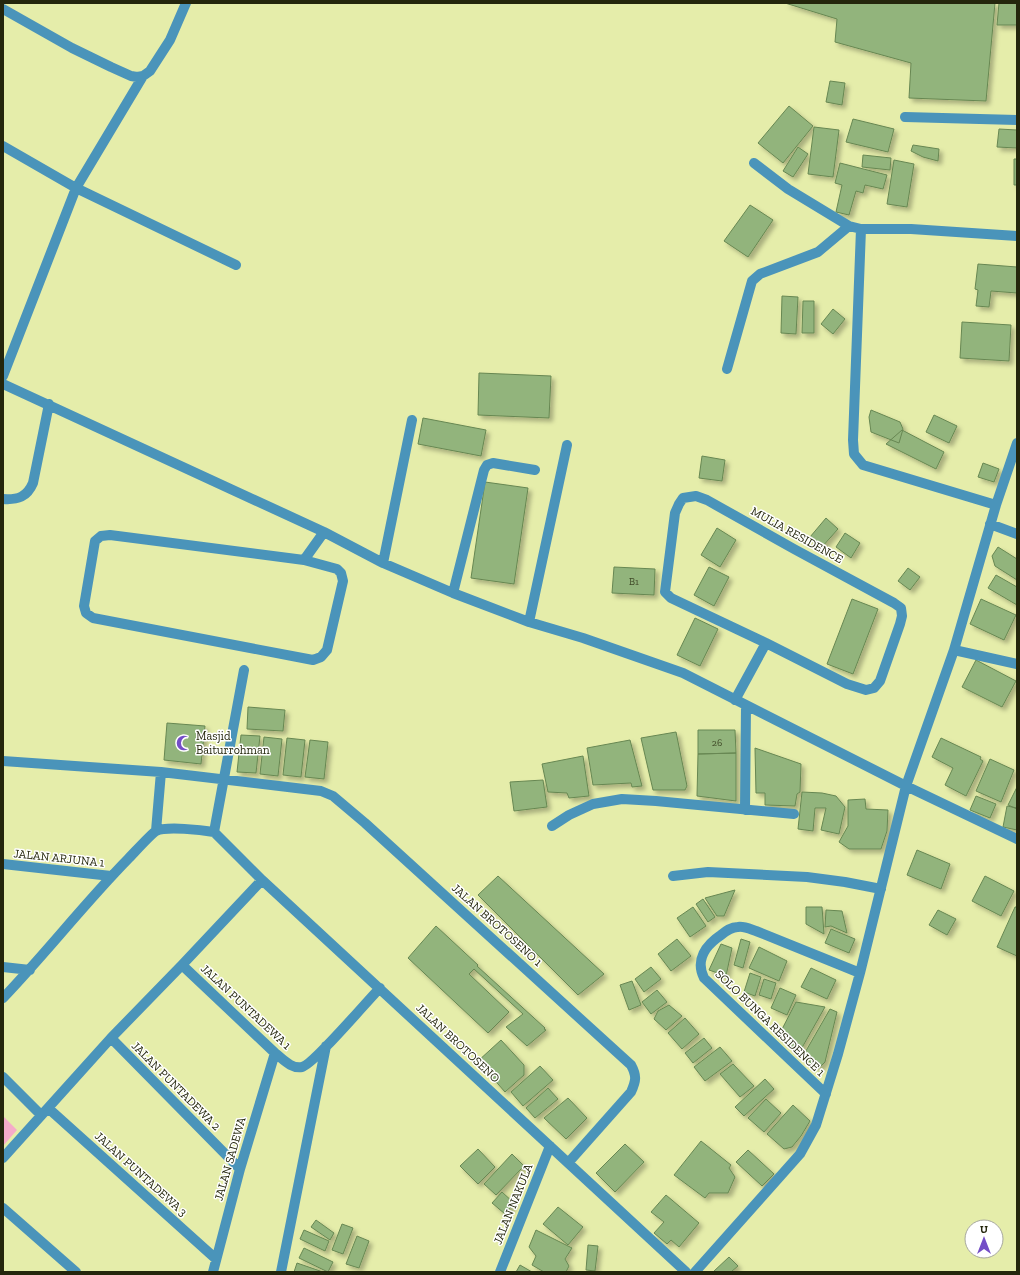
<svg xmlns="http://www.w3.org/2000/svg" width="1020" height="1275" font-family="'Zilla Slab',serif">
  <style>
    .green { fill: #f5abc9 }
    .building { fill: #92b47c; stroke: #678752; filter: url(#shadow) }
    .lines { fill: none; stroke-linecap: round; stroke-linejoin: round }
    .minor { stroke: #4a94ba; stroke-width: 10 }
    .labels { text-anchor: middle; stroke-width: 3; stroke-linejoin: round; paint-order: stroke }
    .number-label { font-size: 10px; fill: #404a28 }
    .street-label { font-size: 12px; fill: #24260c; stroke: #fff }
    .poi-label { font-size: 12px; fill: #24260c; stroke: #fff; text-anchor: start }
  </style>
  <defs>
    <filter id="shadow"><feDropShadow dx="3.5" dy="3.5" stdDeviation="2" flood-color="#0004"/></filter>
  </defs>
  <rect width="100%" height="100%" fill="#e5edaa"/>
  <!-- green -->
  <path class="green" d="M3,1116l14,14 -14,16z"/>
  <!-- building -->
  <path class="building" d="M785,3h210l-9,98 -77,-3 2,-35 -76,-21 2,-23z
    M999,3h18v22h-20z
    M830,81l15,2 -3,22 -16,-3z
    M789,106l24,20 -30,37 -25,-20z
    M853,119l41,10 -6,23 -42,-10z
    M814,127l25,3 -6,47 -25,-3z
    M999,129l18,1v18l-20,-1z
    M913,145l26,4 -1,12 -15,-4 -12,-6z
    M798,147l10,7 -15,23 -10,-6z
    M863,155l28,3 -1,12 -28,-3z
    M1014,159h3v26h-3z
    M894,160l20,4 -7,43 -20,-3z
    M840,163l47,12 -4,14 -18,-4 -2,8 -7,-2 -7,24 -13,-3 6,-27 -7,-2z
    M750,205l23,15 -25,37 -24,-16z
    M978,264l39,3v26l-26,-2 -2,16 -13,-1 2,-16 -3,-1z
    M782,296l16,1 -2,37 -15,-1z
    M803,301h11v32h-12z
    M833,309l12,10 -12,15 -12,-10z
    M962,322l49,3 -2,36 -49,-3z
    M479,373l72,3 -2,42 -71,-3z
    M871,410l29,12 3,7 -4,14 -28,-11 -2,-15z
    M934,415l23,11 -8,17 -23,-11z
    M423,418l63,12 -5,26 -63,-12z
    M902,430l42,22 -8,17 -50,-25z
    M702,456l23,4 -3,21 -23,-3z
    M983,463l16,6 -5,13 -16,-5z
    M485,482l43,6 -14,96 -43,-6z
    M826,518l12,11 -16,18 -12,-10z
    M717,528l19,12 -16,27 -19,-12z
    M845,533l15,10 -9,15 -15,-11z
    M998,547l19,12v21l-22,-14 -3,-10z
    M614,567l41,2 -1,26 -42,-2z
    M709,567l20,10 -15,29 -20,-11z
    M908,568l12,9 -10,13 -12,-9z
    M996,575l21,12v18l-29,-17z
    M852,599l26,10 -25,65 -26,-10z
    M981,599l35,16 -12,25 -34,-16z
    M695,618l23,11 -18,37 -23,-11z
    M976,660l40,21 -14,26 -40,-20z
    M248,707l37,3 -2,21 -36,-2z
    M167,723l38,3 -4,38 -37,-4z
    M698,730h37l1,23 -38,1z
    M676,732l11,54 -2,4h-32l-12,-52z
    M241,735l19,1 -4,37 -19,-1z
    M264,737l18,2 -4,37 -18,-2z
    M287,738l18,2 -4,37 -18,-2z
    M941,738l40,19 -1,2 3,2 -17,35 -21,-11 8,-17 -21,-11z
    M310,740l18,2 -4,37 -19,-2z
    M630,740l12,46 -10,1 -1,-4 -38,2 -6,-37z
    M755,748l46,16 -1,28 -3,2 -2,12 -30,-1v-12h-9z
    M736,753v48l-39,-5 1,-42z
    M583,756l6,40 -20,2 -2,-5 -19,-1 -6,-28z
    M990,759l24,11 -13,32 -25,-11z
    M543,780l4,27 -33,4 -4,-29z
    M1017,787v22l-9,-4z
    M802,792l20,1 14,3 9,11 -6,27 -18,-4 5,-22h-11l-2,23 -15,-2z
    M976,796l20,8 -6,14 -20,-8z
    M865,799l1,10 22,1 -1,21 -6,18h-32l-10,-7 9,-16v-26z
    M1007,806l10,2v22l-14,-3z
    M917,850l33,14 -9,25 -34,-14z
    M498,876l106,98 -26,21 -100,-100z
    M985,876l29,15 -13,25 -29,-15z
    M735,890l-11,26h-7l-12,-18z
    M703,899l12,18 -7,5 -12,-18z
    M693,907l13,19 -16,11 -13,-19z
    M806,907h16l2,27 -18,-10z
    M1015,907h2v49l-20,-9z
    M826,910l16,1 5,22 -16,-7 -6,1z
    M938,910l18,9 -9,16 -18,-10z
    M436,926l42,39 -1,1 68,62 -1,1 2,1 -19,16 -21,-19 17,-13 -49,-45 -5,5 40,38 -21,21 -80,-75z
    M831,929l24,10 -6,14 -24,-10z
    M677,939l14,17 -20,15 -13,-17z
    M741,939l9,3 -7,26 -9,-3z
    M721,944l11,4 -6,28 -17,-6z
    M759,947l28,14 -8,20 -30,-13z
    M651,967l10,12 -17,13 -9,-13z
    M811,968l25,12 -9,19 -26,-12z
    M750,973l11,4 -6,19 -11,-4z
    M764,979l12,4 -5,16 -12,-4z
    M632,981l9,24 -12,5 -9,-25z
    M780,988l16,7 -9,20 -16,-7z
    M657,990l10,12 -16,12 -9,-12z
    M796,1002l29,5 -26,46 -20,-18z
    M669,1005l13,11 -16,14 -12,-11 4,-8z
    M830,1009l7,3 -12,50 -7,7 -15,-13z
    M685,1018l14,16 -17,15 -14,-16z
    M704,1038l8,10 -19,15 -8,-10z
    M501,1040l23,25v10l-19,17 -27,-31z
    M720,1047l12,14 -27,20 -11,-14z
    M733,1064l21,22 -14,11 -20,-23z
    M540,1066l13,14 -30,26 -12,-14z
    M765,1079l9,10 -30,27 -9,-9z
    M548,1088l10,11 -23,19 -9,-10z
    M568,1098l19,20 -21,21 -22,-21z
    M766,1099l15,14 -17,19 -16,-14z
    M793,1105l17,16 -9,15 -9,11 -8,2 -17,-15z
    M701,1141l30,24 -2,3 6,9 -7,16h-19l-4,5 -31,-23z
    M625,1144l19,18 -29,30 -19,-19z
    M478,1149l17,18 -17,17 -18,-18z
    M748,1150l26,24 -12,12 -26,-24z
    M512,1154l12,12 -28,29 -12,-11z
    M502,1192l12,11 -9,11 -13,-11z
    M666,1195l33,28 -20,24 -8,-7 -4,4 -13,-11 10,-11 -13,-10z
    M558,1207l25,20 -15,18 -25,-21z
    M316,1220l18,13 -4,7 -19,-13z
    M342,1224l11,4 -10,26 -11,-4z
    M304,1230l25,11 -4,10 -25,-12z
    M536,1230l36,18 -7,11 4,7 -3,6h-22l-12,-7 4,-9 -7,-9z
    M357,1236l12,5 -10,27 -13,-4z
    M588,1245l10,1 -3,25 -9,-1z
    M304,1248l29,14 -5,10 -29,-14z
    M729,1257l9,9 -7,6h-18z
    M297,1263l26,9h-29z
    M520,1265l12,7h-16z"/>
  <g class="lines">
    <!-- minor -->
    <path class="minor" d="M3,9l69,39 39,19 20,9 6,1 6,-1 7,-5 20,-31 16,-37
      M905,117l112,3
      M3,146l73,42 160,77
      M754,163l34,26 61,37 12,3h50l106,7
      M861,229l-8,211 1,14 9,11 133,40
      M727,369l25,-88 8,-7 58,-22 31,-26
      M3,376l73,-188 67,-112
      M3,384l321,148 59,31 70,30 76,29 54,16 100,35 223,113 111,53
      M696,496l11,4 87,49 100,54 7,5 1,8 -2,8 -20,57 -6,7 -8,2 -19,-6 -81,-41 -95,-45 -6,-6 1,-8 9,-71 4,-9 4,-6z
      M3,499c15,1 24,-2 30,-16l16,-79
      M990,524l27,10
      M304,560l33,9 4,4 2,8 -16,69 -6,7 -8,3 -220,-42 -7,-5 -2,-7 11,-65 6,-5 9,-1 194,25 20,-28
      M383,563l29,-143
      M453,593l31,-123 3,-5 6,-2 42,7
      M529,622l38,-177
      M954,650l63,14
      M735,700l31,-57
      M3,761l158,11 160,19 12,5 32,27 266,242c6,11 5,16 0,27l-63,71
      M745,810l1,-104
      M552,826l17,-11 24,-11 29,-5 34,2 138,13
      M156,831l5,-59
      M214,832l48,48 424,392
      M214,832l30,-162
      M3,864l108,12
      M673,876l35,-4 99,5 38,5 36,7
      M182,965l93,88c8,6 16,16 27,14 11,-2 66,-67 78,-79
      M3,967l27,3
      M3,998c43,-45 81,-94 125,-139 5,-5 23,-25 28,-28 10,-5 46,-1 58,1
      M111,1038l129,131
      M3,1077l38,38
      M826,1094l-122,-116c-9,-18 2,-33 17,-43 5,-4 10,-8 17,-8 6,-1 12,2 18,4l104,42
      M48,1108l168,151
      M3,1158l108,-120 71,-73 80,-85
      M3,1208l73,64
      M213,1272l27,-103 35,-116
      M281,1272l45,-226
      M500,1272l50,-126
      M695,1272l105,-118 16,-29 22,-71 22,-81 46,-187 48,-136 42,-145 21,-62"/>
  </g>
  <!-- icons -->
  <defs>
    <symbol id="mosque-bare" viewBox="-9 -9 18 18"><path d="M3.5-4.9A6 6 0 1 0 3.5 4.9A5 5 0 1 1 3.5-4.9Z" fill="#744ec7" stroke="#fff" stroke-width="2.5" paint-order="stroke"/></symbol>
  </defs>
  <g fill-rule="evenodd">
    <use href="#mosque-bare" x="173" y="732" width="22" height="22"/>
  </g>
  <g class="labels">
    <!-- number labels -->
    <g class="number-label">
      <text x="634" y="585">B1</text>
      <text x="717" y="746">26</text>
    </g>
    <!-- street labels -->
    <g class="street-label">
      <text transform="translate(797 535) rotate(29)" y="4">MULIA RESIDENCE</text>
      <text transform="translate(59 858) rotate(6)" y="4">JALAN ARJUNA 1</text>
      <text transform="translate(497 925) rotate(42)" y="4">JALAN BROTOSENO 1</text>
      <text transform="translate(246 1007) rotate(43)" y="4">JALAN PUNTADEWA 1</text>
      <text transform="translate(770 1023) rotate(44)" y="4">SOLO BUNGA RESIDENCE 1</text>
      <text transform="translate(458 1043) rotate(43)" y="4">JALAN BROTOSENO</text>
      <text transform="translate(176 1086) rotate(45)" y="4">JALAN PUNTADEWA 2</text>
      <text transform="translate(230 1159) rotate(-74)" y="4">JALAN SADEWA</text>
      <text transform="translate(141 1174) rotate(42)" y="4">JALAN PUNTADEWA 3</text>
      <text transform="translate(513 1204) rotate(-68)" y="4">JALAN NAKULA</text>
    </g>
    <!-- poi labels -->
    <g class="poi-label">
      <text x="196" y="740">Masjid<tspan x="196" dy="14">Baiturrohman</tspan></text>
    </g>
  </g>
  <!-- border -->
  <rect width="1020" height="1275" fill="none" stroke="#24260c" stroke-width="8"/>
  <!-- north arrow -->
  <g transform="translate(984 1239)"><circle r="19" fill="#ffffff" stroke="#a7a89e"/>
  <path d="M0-3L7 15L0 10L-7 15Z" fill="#744ec7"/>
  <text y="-6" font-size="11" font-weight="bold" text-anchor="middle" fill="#24260c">U</text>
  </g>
</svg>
